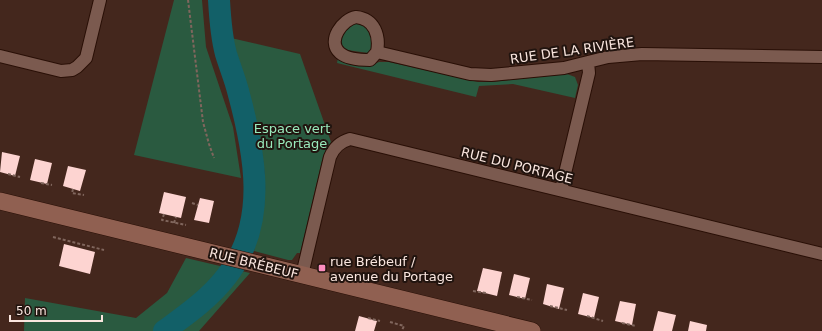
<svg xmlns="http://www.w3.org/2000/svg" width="822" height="331" font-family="'DejaVu Sans',sans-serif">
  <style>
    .green { fill: #2a5a40 }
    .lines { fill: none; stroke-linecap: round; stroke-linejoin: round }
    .river { stroke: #126068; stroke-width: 22 }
    .building { fill: #fdd4d1 }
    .street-casing { stroke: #290f06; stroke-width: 14 }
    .secondary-casing { stroke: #290f06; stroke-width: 18 }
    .path { stroke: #80665d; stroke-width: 2; stroke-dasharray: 3 2; stroke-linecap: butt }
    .street { stroke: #7b5a4f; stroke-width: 12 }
    .secondary { stroke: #906051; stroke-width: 17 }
    .poi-dot { fill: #fd8ebf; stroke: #21140f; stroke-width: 1.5 }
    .labels { text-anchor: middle; stroke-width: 4; stroke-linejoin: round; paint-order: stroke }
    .street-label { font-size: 13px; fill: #fae6df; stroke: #21140f }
    .park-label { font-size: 13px; fill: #99e9bb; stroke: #21140f }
    .poi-label { font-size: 13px; fill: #fae6df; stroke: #21140f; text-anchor: start }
  </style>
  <rect width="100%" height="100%" fill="#44271d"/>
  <!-- green -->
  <path class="green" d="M174,0h28l4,47 27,80 8,51 -107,-23z
    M354,23h7l10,8 2,17 -5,5 -21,-3 -5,-4c-2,-11 4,-16 12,-23z
    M231,38l69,16 31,88 -8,14 -23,97h-3l-5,7h-4l-34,-9c3,-15 8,-30 10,-45 7,-54 -20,-117 -33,-168z
    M338,58l32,8 9,-4h10l89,20h14l75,-8 8,3 3,8 -3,13 -62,-14 -34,2 -3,11 -139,-34z
    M186,258l64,15 -51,58h-175l1,-33 111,20 31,-25z"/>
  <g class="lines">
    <!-- river -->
    <path class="river" d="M164,331c22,-16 45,-32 62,-54 43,-54 29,-124 12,-186 -3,-12 -8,-24 -12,-37 -5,-18 -6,-36 -7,-54"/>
  </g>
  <!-- building -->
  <path class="building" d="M2,152l18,4 -5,20 -15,-4z
    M35,159l17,4 -5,21 -17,-4z
    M68,166l18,4 -6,21 -17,-5z
    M164,192l22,5 -5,21 -22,-5z
    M200,198l14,3 -5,22 -15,-3z
    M64,244l31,8 -5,22 -31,-8z
    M483,268l19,4 -5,24 -20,-5z
    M514,274l16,4 -5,21 -16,-4z
    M547,284l17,4 -5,21 -16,-5z
    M583,293l16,4 -5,21 -16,-4z
    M620,301l16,3 -4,21 -17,-4z
    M658,311l18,4 -4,16h-19z
    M359,316l18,5 -3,10h-19z
    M690,321l17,4 -1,6h-18z"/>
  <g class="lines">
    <defs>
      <path id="street" d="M356,17c19,2 24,19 21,35l-7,8c-8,0 -23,-1 -30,-7 -14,-12 3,-34 16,-36z
        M377,52l93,22 21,1 73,-7 44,-11 34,-3 180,3
        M0,56l61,15 11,-1 5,-3 9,-9 14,-58
        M561,190l28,-117 -1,-11
        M302,275l28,-118c4,-10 10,-15 20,-18l472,115"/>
      <path id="secondary" d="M0,201l532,130"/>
    </defs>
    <!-- street casing -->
    <use href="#street" class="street-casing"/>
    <!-- secondary casing -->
    <use href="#secondary" class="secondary-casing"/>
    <!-- path -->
    <path class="path" d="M188,0l15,122 6,22 5,14
      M8,174l12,3
      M41,183l11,2
      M73,189l-1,4 12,2
      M192,203l6,2
      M164,214l-2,6 24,5
      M174,223l2,-6
      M53,237l51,13
      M473,291l13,2
      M517,297l15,3
      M550,306l17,4
      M587,316l16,5
      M368,318l12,3
      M390,322l14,4 -2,4
      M622,323l14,3"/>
    <!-- street -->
    <use href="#street" class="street"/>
    <!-- secondary -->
    <use href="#secondary" class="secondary"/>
  </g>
  <!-- markers -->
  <rect class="poi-dot" x="318" y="264" width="8" height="8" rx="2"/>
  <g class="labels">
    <!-- street labels -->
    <g class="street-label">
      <text transform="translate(572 50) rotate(-8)" y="5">RUE DE LA RIVIÈRE</text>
      <text transform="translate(517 165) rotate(14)" y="5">RUE DU PORTAGE</text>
      <text transform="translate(254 263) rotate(14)" y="5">RUE BRÉBEUF</text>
    </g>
    <!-- park labels -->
    <g class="park-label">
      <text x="292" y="133">Espace vert<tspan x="292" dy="15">du Portage</tspan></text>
    </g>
    <!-- poi labels -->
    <g class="poi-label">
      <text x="330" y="266">rue Brébeuf /<tspan x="330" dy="15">avenue du Portage</tspan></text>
    </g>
  </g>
  <!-- scale -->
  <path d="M10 315v6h92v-6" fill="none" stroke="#fae6df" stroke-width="2"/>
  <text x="16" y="315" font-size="12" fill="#fae6df" stroke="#21140f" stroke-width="3" paint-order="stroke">50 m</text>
</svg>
